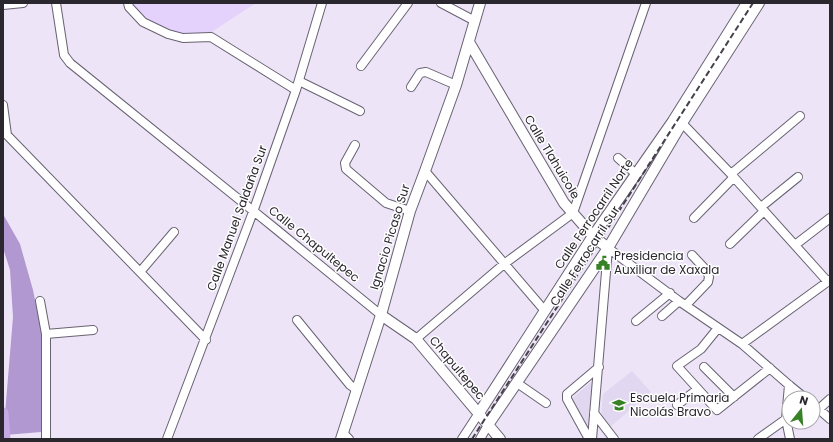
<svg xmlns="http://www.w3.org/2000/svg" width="833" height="442" font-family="Poppins,sans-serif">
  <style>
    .built { fill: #e1d7f0 }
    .green { fill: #e4d2fd }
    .forest { fill: #b198d1 }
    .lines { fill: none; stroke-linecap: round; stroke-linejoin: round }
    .river { stroke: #c4aae5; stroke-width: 11 }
    .minor-casing { stroke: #686271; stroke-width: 10 }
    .major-casing { stroke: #686271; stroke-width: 12 }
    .minor { stroke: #fff; stroke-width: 8 }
    .major { stroke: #fff; stroke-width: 10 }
    .rail { stroke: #45414a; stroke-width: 2; stroke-dasharray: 6 3; stroke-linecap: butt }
    .labels { text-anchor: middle; stroke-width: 3; stroke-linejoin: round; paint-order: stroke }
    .street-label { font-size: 12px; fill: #2a272e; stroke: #fff }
    .poi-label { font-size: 12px; fill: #2a272e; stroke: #fff; text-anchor: start }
  </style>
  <rect width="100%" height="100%" fill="#ede5f7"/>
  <!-- built -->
  <path class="built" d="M632,371l19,21 -41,35 -9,-11 2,-22z
    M594,380l-1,47h-9l-14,-27z"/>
  <!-- green -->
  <path class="green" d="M130,3h126l-46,30h-42l-25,-14z"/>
  <!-- forest -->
  <path class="forest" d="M3,214l17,30 13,46 9,44 -1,98 -36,3v-21l8,-97 -3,-47 -7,-22z"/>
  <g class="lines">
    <!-- river -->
    <path class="river" d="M3,413l2,26"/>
    <defs>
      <path id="minor" d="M56,3l8,52 6,8 207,167 104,85
        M128,3l1,4 14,15 25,12 15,4 28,-1 85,53
        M441,3l34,18
        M3,5l20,-2
        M361,66l47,-63
        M299,81l61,30
        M411,87l9,-14 6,-1 30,13
        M3,105l4,30 199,205
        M682,123l49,51 97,108
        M355,145l-10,18 1,6 40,34 24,8
        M618,158l18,16
        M425,171l120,140
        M731,174l69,-58
        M761,207l37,-30
        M694,218l40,-41
        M730,244l34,-33
        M795,245l35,-27
        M608,248l71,53 63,43 47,41 16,13
        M140,272l34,-40
        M40,301l6,33v105
        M686,305l22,-23 1,-5 -2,-6 -15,-16
        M662,316l17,-15
        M297,320l53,65 7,5
        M636,321l34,-28
        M718,328l-17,21 -24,17 40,44 53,-42
        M46,334l47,-4
        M416,339l88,-75 69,-51 73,-210
        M742,344l88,-64
        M704,367l30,30
        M517,383l29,20
        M789,385l-3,34 4,20
        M813,404l17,15
        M677,405l21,-16
        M819,409l11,-10
        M594,413l20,26
        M343,433l6,6
        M167,439l86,-227 43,-122 26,-87
        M462,439l17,-26
        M480,439l8,-14
        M589,439l-22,-40v-5l32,-27
        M592,439l16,-191
        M758,439l28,-20"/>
      <path id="major" d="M469,42l95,161 29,33 15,12
        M381,315l35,24 84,100
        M479,413l114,-177 80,-115 74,-118
        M488,425l120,-177 74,-125 77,-120
        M341,439l40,-124 29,-104 15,-40 31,-86 24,-82"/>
    </defs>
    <!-- minor casing -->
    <use href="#minor" class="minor-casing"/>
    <!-- major casing -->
    <use href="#major" class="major-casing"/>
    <!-- minor -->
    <use href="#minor" class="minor"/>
    <!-- major -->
    <use href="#major" class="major"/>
    <!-- rail -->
    <path class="rail" d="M472,439l281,-436"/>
  </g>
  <!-- icons -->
  <defs>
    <symbol id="civic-bare" viewBox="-9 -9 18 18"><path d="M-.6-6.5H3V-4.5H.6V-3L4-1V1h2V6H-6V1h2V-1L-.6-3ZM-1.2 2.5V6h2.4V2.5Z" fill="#388127" stroke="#fff" stroke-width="2.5" paint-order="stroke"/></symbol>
    <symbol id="school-bare" viewBox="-9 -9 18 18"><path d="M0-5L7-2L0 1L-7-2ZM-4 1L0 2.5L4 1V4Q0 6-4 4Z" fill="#388127" stroke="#fff" stroke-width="2.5" paint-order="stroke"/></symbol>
  </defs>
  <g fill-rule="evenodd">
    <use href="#civic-bare" x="593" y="253" width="20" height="20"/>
    <use href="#school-bare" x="609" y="395" width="20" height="20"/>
  </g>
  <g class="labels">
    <!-- street labels -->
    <g class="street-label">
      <text transform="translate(552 157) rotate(59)" y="4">Calle Tlahuicole</text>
      <text transform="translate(594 214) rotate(-56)" y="4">Calle Ferrocarril Norte</text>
      <text transform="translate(237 218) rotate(-70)" y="4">Calle Manuel Saldaña Sur</text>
      <text transform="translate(390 237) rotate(-73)" y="4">Ignacio Picaso Sur</text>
      <text transform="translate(314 244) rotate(39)" y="4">Calle Chapultepec</text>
      <text transform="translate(585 256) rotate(-57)" y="4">Calle Ferrocarril Sur</text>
      <text transform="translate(457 368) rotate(50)" y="4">Chapultepec</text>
    </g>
    <!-- poi labels -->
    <g class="poi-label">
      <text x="614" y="260">Presidencia<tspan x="614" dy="14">Auxiliar de Xaxala</tspan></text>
      <text x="630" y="402">Escuela Primaria<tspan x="630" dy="14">Nicolás Bravo</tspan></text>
    </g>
  </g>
  <!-- border -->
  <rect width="833" height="442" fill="none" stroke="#2a272e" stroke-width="8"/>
  <!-- north arrow -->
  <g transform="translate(801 410) rotate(17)"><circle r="19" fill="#ffffff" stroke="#aaa9ab"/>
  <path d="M0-3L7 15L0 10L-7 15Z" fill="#388127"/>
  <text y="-6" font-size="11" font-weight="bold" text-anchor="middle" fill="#2a272e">N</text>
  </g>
</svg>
